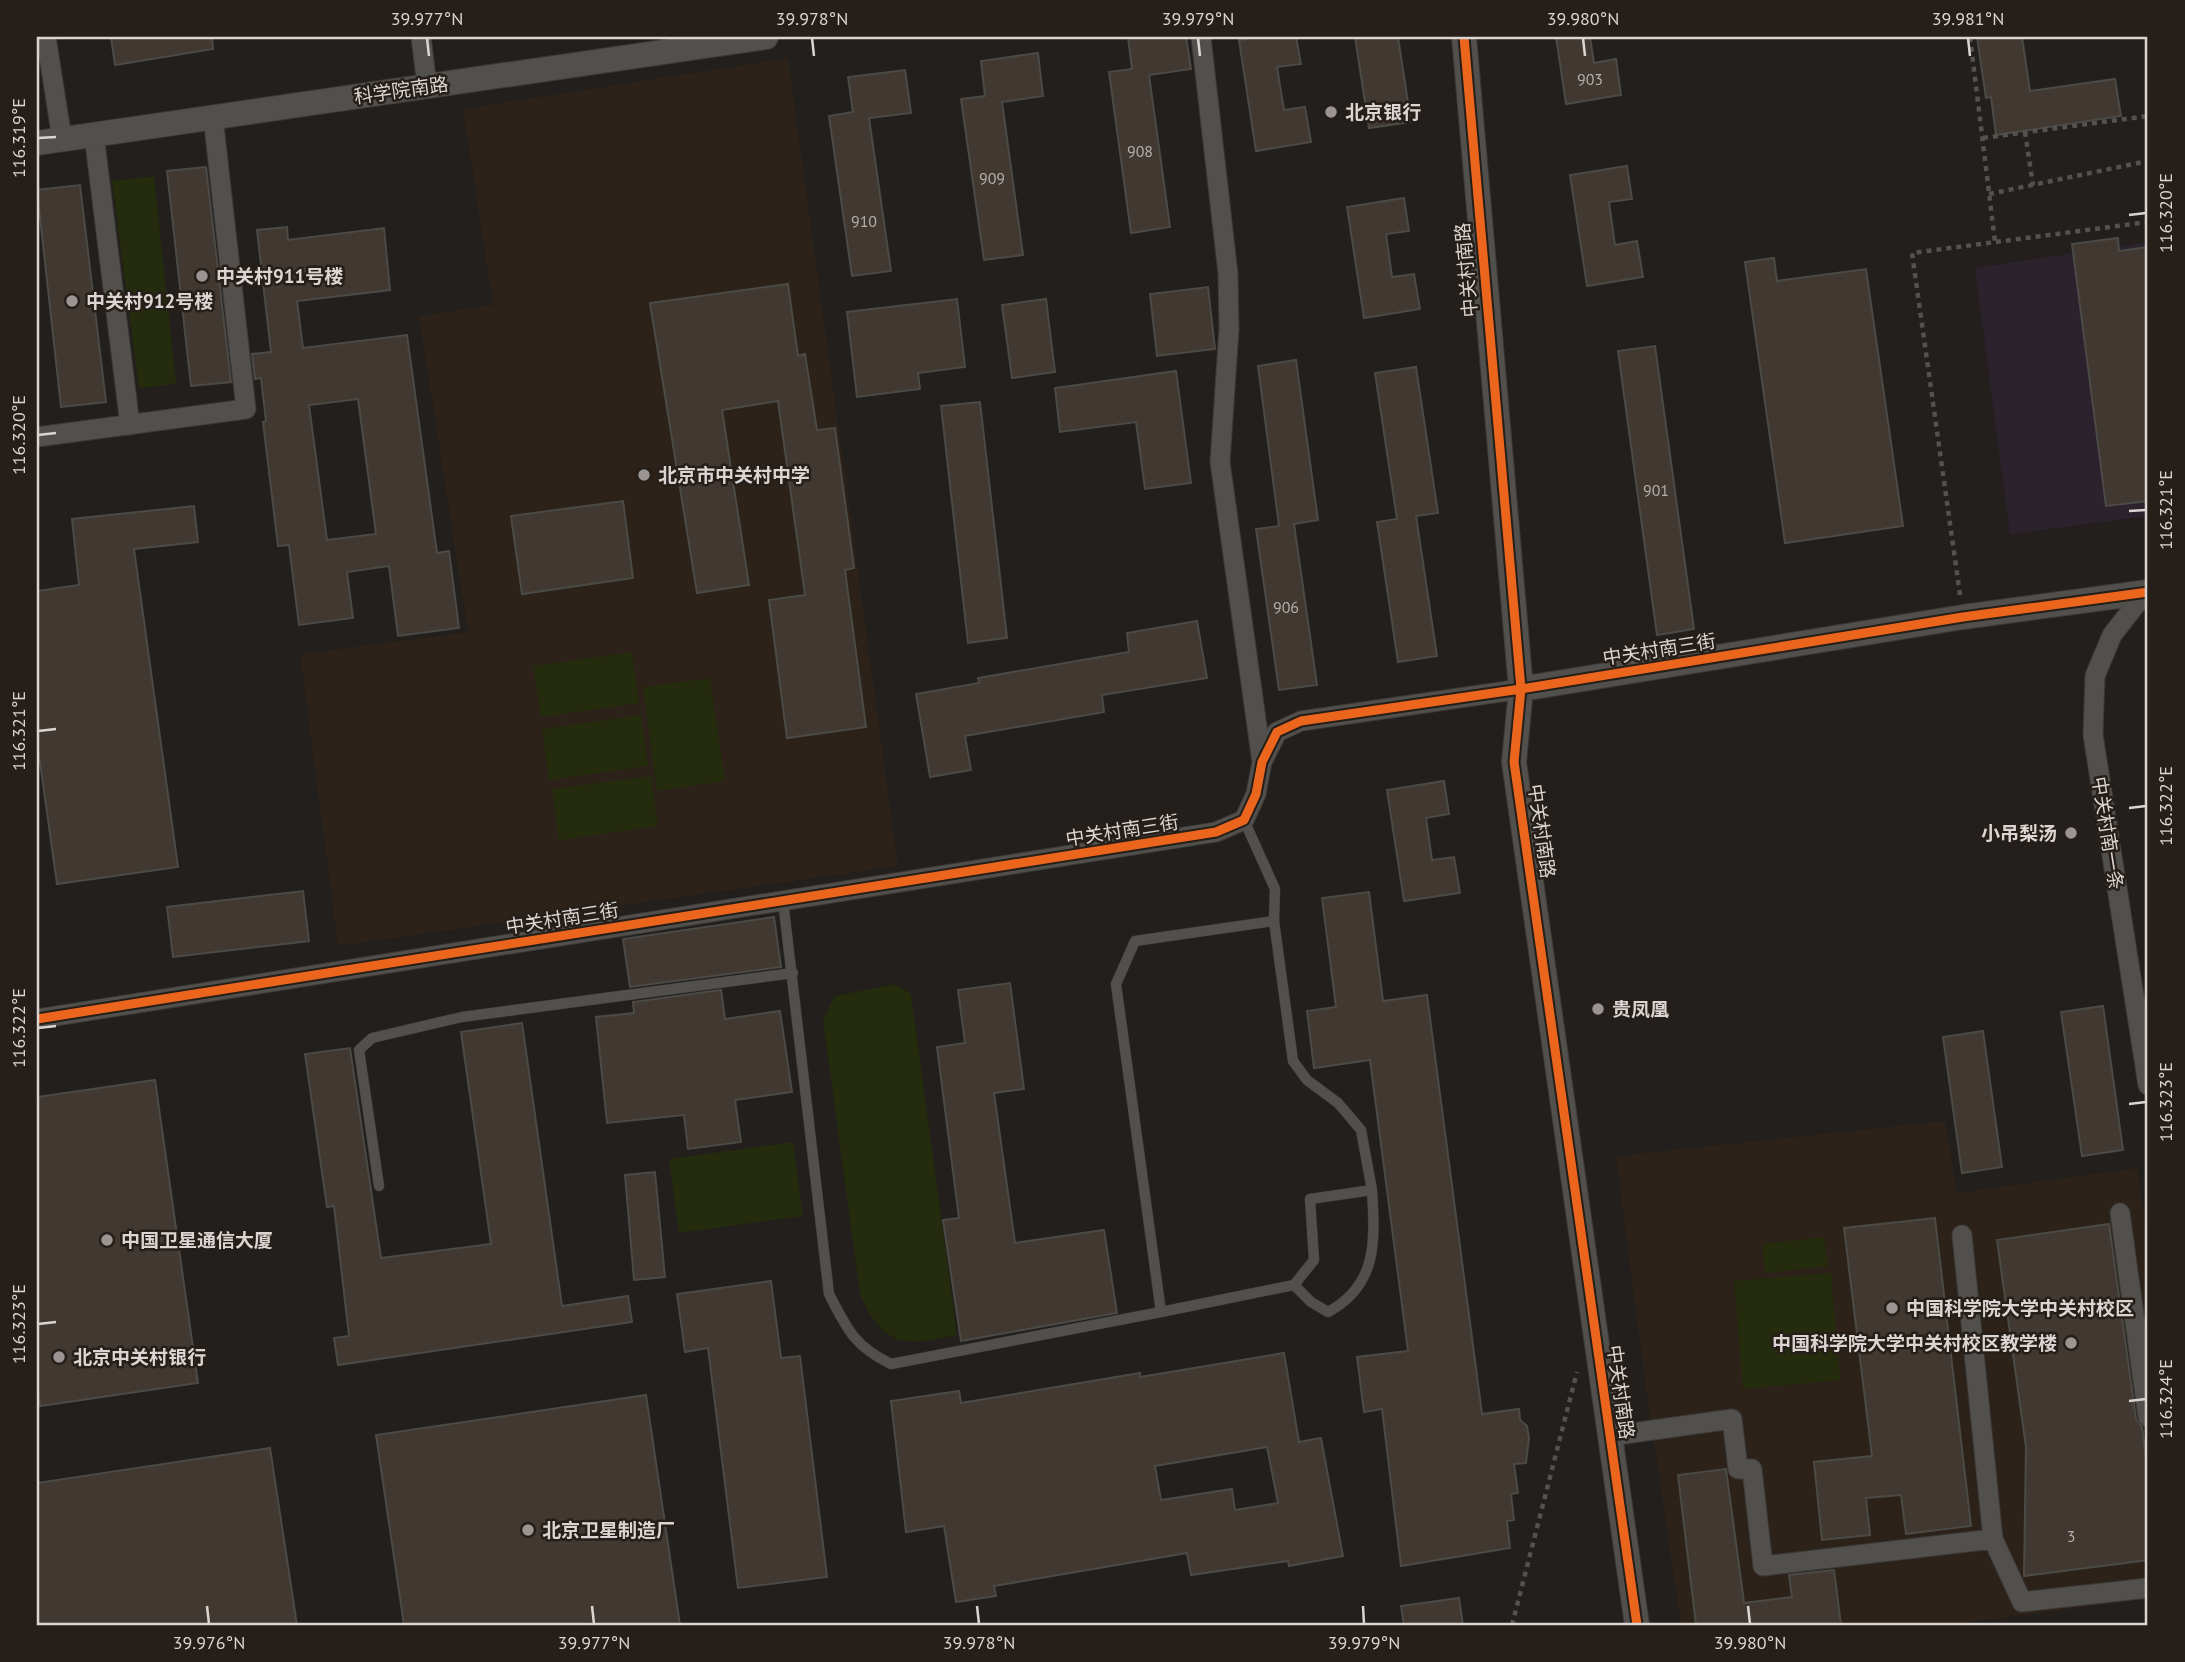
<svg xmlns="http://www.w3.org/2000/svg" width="2185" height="1662" font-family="'PT Sans','Noto Sans SC',sans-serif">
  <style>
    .commercial { fill: #2c222d }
    .built { fill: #2c2219 }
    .green { fill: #242c0d }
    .building { fill: #403831; stroke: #4c4a47; stroke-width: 2; fill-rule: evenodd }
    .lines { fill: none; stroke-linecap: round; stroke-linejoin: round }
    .service-casing { stroke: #3c3a38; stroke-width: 11 }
    .minor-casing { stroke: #3c3a38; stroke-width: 21 }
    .tertiary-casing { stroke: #3c3a38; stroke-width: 26 }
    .path { stroke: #54514f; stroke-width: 4.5; stroke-dasharray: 5 5; stroke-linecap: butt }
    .service { stroke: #52504d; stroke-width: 10 }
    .minor { stroke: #52504d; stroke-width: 19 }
    .tertiary { stroke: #52504d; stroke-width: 24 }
    .cycleway-casing { stroke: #251e19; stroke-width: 13 }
    .cycleway { stroke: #eb651d; stroke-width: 9 }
    .ticks { fill: none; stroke: #dad5d2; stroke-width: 2.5 }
    .poi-dot { fill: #9a9592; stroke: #251e19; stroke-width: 2.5 }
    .labels { text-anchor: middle; stroke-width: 5; stroke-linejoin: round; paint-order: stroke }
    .number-label { font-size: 16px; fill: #b4aeaa }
    .street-label { font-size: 19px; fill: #dad5d2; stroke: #251e19 }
    .poi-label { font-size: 19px; font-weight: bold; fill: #dad5d2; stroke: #251e19; text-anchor: start }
    .neatline { fill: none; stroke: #dad5d2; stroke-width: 2.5 }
    .ticks-label { font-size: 18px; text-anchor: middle; fill: #dad5d2 }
  </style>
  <rect width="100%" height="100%" fill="#221f1c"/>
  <!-- commercial -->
  <path class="commercial" d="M2148,242v274l-138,18 -35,-266z"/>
  <!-- built -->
  <path class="built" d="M788,58l110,808 -560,80 -38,-292 168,-22 -49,-316 74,-11 -30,-196z
    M1945,1121l12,72 180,-25 11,74v357l-201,26h-266l-37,-251 -28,-218z"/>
  <!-- green -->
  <path class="green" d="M154,176l22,208 -37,4 -27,-207z
    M632,652l7,51 -98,14 -8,-51z
    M710,678l15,103 -68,10 -14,-104z
    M641,715l7,51 -99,14 -7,-51z
    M651,776l7,50 -99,14 -7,-51z
    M895,984l16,10 46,341c-52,11 -74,13 -97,-41l-37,-274 12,-24z
    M793,1142l10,74 -124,17 -10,-74z
    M1824,1237l4,29 -63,7 -3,-29z
    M1831,1273l9,107 -97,9 -9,-108z"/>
  <!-- building -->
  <path class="building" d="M111,37h101l1,12 -98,16z
    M1128,37h58l5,32 -42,6 21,152 -39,6 -22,-161 23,-3z
    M1260,37h36l5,27 -24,3 7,43 21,-3 6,35 -55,9 -17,-111z
    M1355,37h43l13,85 -42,6z
    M1556,37h34l4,26 22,-4 5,36 -55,9z
    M1977,37h45l8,54 85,-12 6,37 -125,19 -5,-38 -5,1z
    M1038,53l5,43 -41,6 21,153 -39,5 -23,-161 24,-3 -4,-35z
    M905,70l6,43 -42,5 22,153 -39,5 -23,-160 24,-4 -5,-35z
    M1627,166l5,33 -23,3 6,43 22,-4 6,36 -56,9 -17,-111z
    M206,167l25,215 -40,4 -24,-215z
    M80,185l26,217 -45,5 -24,-217z
    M1404,198l5,33 -23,3 6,43 22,-3 6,35 -56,9 -17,-111z
    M287,227l1,13 96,-12 6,62 -93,11 6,47 104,-13 30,218 12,-2 10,77 -61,8 -9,-70 -42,6 6,46 -54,7 -10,-80 -11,1 -15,-124 3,-1 -5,-43 -6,1 -3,-25 19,-2 -14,-122zM358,399l18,135 -49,6 -18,-135z
    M2118,238l1,13 29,-4v254l-42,5 -34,-262z
    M1774,258l3,23 89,-12 37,257 -118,17 -40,-281z
    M788,284l10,72 7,-2 12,76 18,-2 19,140 -9,2 21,157 -79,11 -18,-138 36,-5 -27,-194 -56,9 27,175 -52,8 -47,-290z
    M1208,287l7,62 -58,7 -7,-62z
    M957,299l8,68 -47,6 2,16 -63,8 -10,-85z
    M1046,299l9,73 -43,6 -10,-73z
    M1655,346l39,283 -37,6 -39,-284z
    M1296,360l22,160 -24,4 23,161 -38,5 -23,-161 23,-3 -21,-160z
    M1416,367l22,146 -22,3 21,140 -39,6 -21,-140 20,-3 -22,-146z
    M1176,371l15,112 -46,6 -9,-67 -76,10 -5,-44z
    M980,402l27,236 -39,5 -27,-237z
    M623,501l10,77 -111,16 -11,-78z
    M194,506l4,36 -64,7 44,318 -121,17 -20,-143v-150l42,-6 -7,-66z
    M1197,621l10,57 -105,17 2,17 -139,24 6,34 -41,7 -14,-83 63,-11 -1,-5 151,-26 -2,-19z
    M1444,781l5,33 -23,4 6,42 22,-3 6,36 -56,8 -17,-111z
    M303,891l6,50 -136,16 -6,-50z
    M1369,892l14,109 44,-6 55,419 37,-5 1,11 7,6 2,12 -3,25 -12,1 4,29 -7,1 3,26 -7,1 3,27 -109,18 -19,-157 -18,3 -7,-55 51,-6 -38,-291 -56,8 -7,-57 29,-4 -14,-109z
    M774,917l7,50 -151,20 -7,-48z
    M1010,983l14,106 -30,4 21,150 89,-13 13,83 -156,28 -18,-121 16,-2 -22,-171 28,-4 -7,-53z
    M721,990l4,29 55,-8 12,81 -57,8 6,42 -53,7 -4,-34 -77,8 -11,-106 38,-4 -1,-11z
    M2103,1006l20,144 -41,6 -21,-144z
    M522,1023l40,283 66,-10 4,26 -294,43 -4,-27 15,-2 -15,-130 -7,1 -22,-153 45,-6 31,210 110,-14 -30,-212z
    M1983,1031l19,136 -40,6 -19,-136z
    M155,1080l43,303 -158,23 -3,-23v-286z
    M655,1172l10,105 -31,3 -9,-105z
    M1935,1218l36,308 -65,8 -5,-39 -35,3 4,37 -48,5 -8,-78 58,-6 -28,-228z
    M2109,1224l27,195 6,8 6,50v83l-124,16 2,-129 -29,-207z
    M771,1281l10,77 19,-2 27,221 -89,11 -30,-240 -23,4 -8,-58z
    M1284,1353l15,89 22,-4 22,118 -54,10 -1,-5 -97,14 -4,-22 -193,33 2,10 -40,6 -12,-76 -38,6 -15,-131 68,-10 2,12 179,-30v4zM1267,1447l11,56 -43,7 -3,-21 -71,11 -6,-34z
    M646,1395l34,230h-276l-28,-190z
    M270,1448l27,177h-260v-142z
    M1726,1469l18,134 48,-6 -3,-22 45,-5 7,55h-145l-18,-150z
    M1459,1598l4,27h-59l-3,-19z"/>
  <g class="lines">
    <defs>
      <path id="service" d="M783,901l46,393c18,35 25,52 62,70l270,-52 -45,-328 19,-43 139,-20 1,-32 -31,-69
        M379,1186l-20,-136 13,-12 90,-21 331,-44
        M1294,1285l17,17 17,10c50,-27 47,-71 44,-122
        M1161,1312l133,-27 20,-25 -4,-61 62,-9 -11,-60 -23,-27 -31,-23 -14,-19 -19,-140"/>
      <path id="minor" d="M46,37l16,102
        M421,37l6,49
        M1201,37l27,237 1,55 -9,133 42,300
        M94,135l36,290
        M37,437l209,-28 -33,-292
        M2145,593l-33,42 -17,41 -2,59 55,350
        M37,1019l1179,-187 28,-12 12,-26 6,-32 15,-30 24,-11 220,-32
        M2120,1213l28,204
        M1962,1235l31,304 29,63 126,-14
        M1610,1436l122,-17 6,50h14l11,97 230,-27"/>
      <path id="tertiary" d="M1464,37l57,652 -7,73 123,863
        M37,143l729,-106
        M1521,689l442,-72 185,-25"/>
    </defs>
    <!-- service casing -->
    <use href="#service" class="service-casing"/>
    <!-- minor casing -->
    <use href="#minor" class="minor-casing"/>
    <!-- tertiary casing -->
    <use href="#tertiary" class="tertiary-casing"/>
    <!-- path -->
    <path class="path" d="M1970,37l25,205
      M2025,132l8,53
      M1983,138l165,-22
      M1989,194l159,-33
      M1960,595l-48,-342 236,-31
      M1512,1625l65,-253"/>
    <!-- service -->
    <use href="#service" class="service"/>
    <!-- minor -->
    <use href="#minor" class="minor"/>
    <!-- tertiary -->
    <use href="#tertiary" class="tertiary"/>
    <defs>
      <path id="cycleway" d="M1464,37l57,652 -7,73 123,863
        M37,1019l1179,-187 28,-12 12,-26 6,-32 15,-30 24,-11 220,-32 442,-72 185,-25"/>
    </defs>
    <!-- cycleway casing -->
    <use href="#cycleway" class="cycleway-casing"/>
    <!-- cycleway -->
    <use href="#cycleway" class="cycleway"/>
  </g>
  <!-- ticks -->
  <path class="ticks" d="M427,38l2,18M812,38l2,18M1198,38l2,18M1583,38l2,18M1968,38l2,18M38,138l18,-1M2129,215l17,-2M38,435l18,-2M2129,511l17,-1M38,731l18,-2M2129,808l17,-2M38,1028l18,-2M2129,1104l17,-2M38,1324l18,-2M2129,1401l17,-2M207,1606l2,18M592,1606l2,18M977,1606l2,18M1363,1606l1,18M1748,1606l2,18"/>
  <!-- markers -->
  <g class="poi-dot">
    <circle cx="1331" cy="112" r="7"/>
    <circle cx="202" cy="276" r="7"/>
    <circle cx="72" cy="301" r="7"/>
    <circle cx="644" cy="475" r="7"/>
    <circle cx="2071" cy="833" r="7"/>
    <circle cx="1598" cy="1009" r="7"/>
    <circle cx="107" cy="1240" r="7"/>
    <circle cx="1892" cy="1308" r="7"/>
    <circle cx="2071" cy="1343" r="7"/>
    <circle cx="59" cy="1357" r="7"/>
    <circle cx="528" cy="1530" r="7"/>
  </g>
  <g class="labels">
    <!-- number labels -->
    <g class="number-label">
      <text x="1590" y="85">903</text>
      <text x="1140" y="157">908</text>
      <text x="992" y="184">909</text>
      <text x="864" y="227">910</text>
      <text x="1656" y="496">901</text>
      <text x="1286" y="613">906</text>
      <text x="2071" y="1542">3</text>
    </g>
    <!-- street labels -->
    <g class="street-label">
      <text transform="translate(401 90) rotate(-8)" y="7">科学院南路</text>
      <text transform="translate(1466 270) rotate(-95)" y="7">中关村南路</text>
      <text transform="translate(1659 649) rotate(-9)" y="7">中关村南三街</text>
      <text transform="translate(1122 830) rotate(-9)" y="7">中关村南三街</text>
      <text transform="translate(1542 831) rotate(82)" y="7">中关村南路</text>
      <text transform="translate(2108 833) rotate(81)" y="7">中关村南一条</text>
      <text transform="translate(562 918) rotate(-9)" y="7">中关村南三街</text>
      <text transform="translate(1621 1392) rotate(82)" y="7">中关村南路</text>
    </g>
    <!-- poi labels -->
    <g class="poi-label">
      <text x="1345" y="119">北京银行</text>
      <text x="216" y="283">中关村911号楼</text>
      <text x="86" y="308">中关村912号楼</text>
      <text x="658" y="482">北京市中关村中学</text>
      <text x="2057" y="840" text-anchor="end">小吊梨汤</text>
      <text x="1612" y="1016">贵凤凰</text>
      <text x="121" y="1247">中国卫星通信大厦</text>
      <text x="1906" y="1315">中国科学院大学中关村校区</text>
      <text x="2057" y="1350" text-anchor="end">中国科学院大学中关村校区教学楼</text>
      <text x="73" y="1364">北京中关村银行</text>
      <text x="542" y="1537">北京卫星制造厂</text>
    </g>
  </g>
  <!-- border -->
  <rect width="2185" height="1662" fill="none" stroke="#251e19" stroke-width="77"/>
  <rect x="38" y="38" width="2108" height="1586" class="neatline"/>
  <g class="ticks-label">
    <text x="427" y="25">39.977°N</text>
    <text x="812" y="25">39.978°N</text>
    <text x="1198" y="25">39.979°N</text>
    <text x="1583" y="25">39.980°N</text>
    <text x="1968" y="25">39.981°N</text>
    <text transform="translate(19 138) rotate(-90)" y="6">116.319°E</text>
    <text transform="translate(2166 213) rotate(-90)" y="6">116.320°E</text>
    <text transform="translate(19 435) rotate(-90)" y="6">116.320°E</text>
    <text transform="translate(2166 510) rotate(-90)" y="6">116.321°E</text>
    <text transform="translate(19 731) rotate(-90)" y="6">116.321°E</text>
    <text transform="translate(2166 806) rotate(-90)" y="6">116.322°E</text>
    <text transform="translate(19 1028) rotate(-90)" y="6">116.322°E</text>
    <text transform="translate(2166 1102) rotate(-90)" y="6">116.323°E</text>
    <text transform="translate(19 1324) rotate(-90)" y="6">116.323°E</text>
    <text transform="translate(2166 1399) rotate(-90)" y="6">116.324°E</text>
    <text x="209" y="1649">39.976°N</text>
    <text x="594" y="1649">39.977°N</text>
    <text x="979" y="1649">39.978°N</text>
    <text x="1364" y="1649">39.979°N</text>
    <text x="1750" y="1649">39.980°N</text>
  </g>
</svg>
